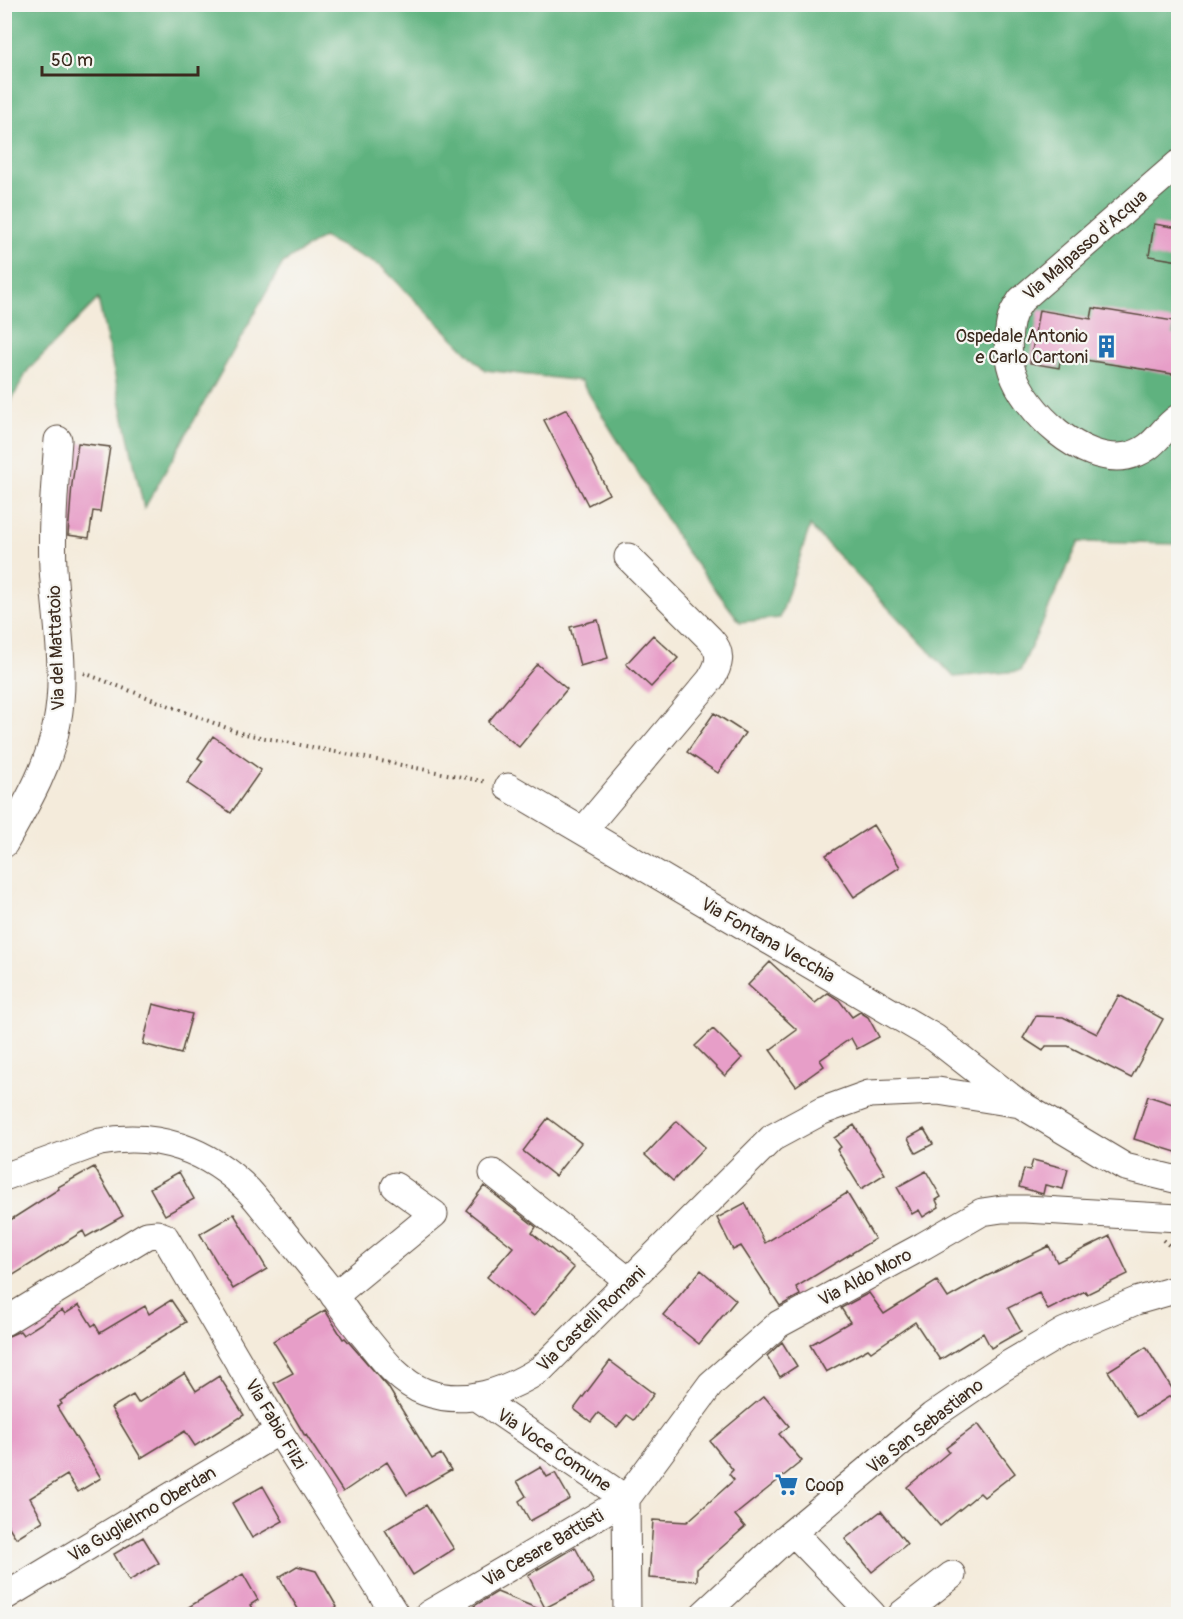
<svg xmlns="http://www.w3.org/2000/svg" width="1183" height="1619" font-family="Pangolin,sans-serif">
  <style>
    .forest { fill: #5fb27f; stroke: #4d6e4e; stroke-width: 1.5 }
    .building { fill: #e79ec8 }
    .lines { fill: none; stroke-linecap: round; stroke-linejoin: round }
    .minor-casing { stroke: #57473a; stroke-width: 29 }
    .path { stroke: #57473a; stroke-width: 4; stroke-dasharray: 1.5 4.5; stroke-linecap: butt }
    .minor { stroke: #fff; stroke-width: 27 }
    .labels { text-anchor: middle; stroke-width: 4.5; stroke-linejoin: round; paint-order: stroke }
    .street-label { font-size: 18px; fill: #3b2a1e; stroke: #f6f6f2 }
    .poi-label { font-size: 18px; fill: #3b2a1e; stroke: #f6f6f2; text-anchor: end }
  </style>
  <rect width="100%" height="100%" fill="#f6f6f2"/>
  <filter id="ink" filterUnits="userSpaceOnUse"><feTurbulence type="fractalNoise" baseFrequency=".0167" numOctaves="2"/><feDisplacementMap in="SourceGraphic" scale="12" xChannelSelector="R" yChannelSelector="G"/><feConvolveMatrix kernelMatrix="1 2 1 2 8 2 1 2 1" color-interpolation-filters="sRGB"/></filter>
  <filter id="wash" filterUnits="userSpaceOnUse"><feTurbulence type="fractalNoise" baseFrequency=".008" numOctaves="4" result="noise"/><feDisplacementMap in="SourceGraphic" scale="24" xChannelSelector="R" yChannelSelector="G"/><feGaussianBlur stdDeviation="1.35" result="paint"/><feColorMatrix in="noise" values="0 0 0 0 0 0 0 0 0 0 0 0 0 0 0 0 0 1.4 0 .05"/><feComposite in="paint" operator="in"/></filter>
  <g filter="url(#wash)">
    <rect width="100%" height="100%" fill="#f4ebdb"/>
    <!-- forest -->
    <path class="forest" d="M5,5h1173v539l-99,-2 -59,129 -66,6 -144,-151 -30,92 -40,4 -56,-74 -103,-167 -96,-11 -103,-103 -59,-30 -40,26 -139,246 -46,-210 -70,71 -23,42z"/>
    <g id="blocks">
      <!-- building -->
      <path class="building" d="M1154,224l25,4v33l-30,-5z
        M1093,308l81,13 -2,14 7,1v39l-118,-19 -2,12 -29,-5 9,-53 52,9z
        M567,409l42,85 -21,11 -44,-85z
        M78,443l32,4 -10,65 -7,-1 -4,27 -21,-3 4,-51z
        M598,620l10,38 -28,8 -10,-39z
        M653,635l25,23 -27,29 -25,-23z
        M537,664l30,25 -48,58 -31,-25z
        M714,713l31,20 -27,40 -31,-21z
        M213,736l48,34 -30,43 -44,-30 16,-22 -5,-3z
        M873,825l27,42 -46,30 -28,-42z
        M770,962l45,41 13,-10 11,7 13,17 8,-5 8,5 11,20 -22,12 -6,-11 -31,22 4,6 -28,20 -26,-36 27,-20 -49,-45z
        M1119,995l44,24 -32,59 -63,-32h-22l-3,5 -20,-13 13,-22 27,1 34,17z
        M153,1004l39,10 -11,40 -38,-10z
        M713,1029l29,29 -17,18 -30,-30z
        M1148,1096l31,10v47l-45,-14z
        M548,1118l33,25 -26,33 -32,-25z
        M677,1121l28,26 -32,34 -28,-26z
        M854,1125l31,49 -24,15 -24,-39 4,-3 -7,-9z
        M924,1129l9,15 -17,9 -8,-15z
        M1033,1160l35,9 -5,20 -18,-4 -2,9 -24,-7 5,-18 6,1z
        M94,1167l29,49 -37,21 -3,-6 -79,50v-57l55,-35 -1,-2z
        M926,1171l15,26 -5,3 3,7 -16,10 -4,-7 -7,4 -15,-27z
        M179,1172l15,27 -29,16 -15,-27z
        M484,1186l52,41 -4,6 42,35 -40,48 -47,-39 26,-30 -47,-37z
        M847,1193l28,46 -79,48 4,8 -20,11 -39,-60 -8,4 -16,-32 28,-15 20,40z
        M234,1214l33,55 -34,20 -33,-55z
        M1110,1236l18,38 -41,20 -2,-3 -37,19 -9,-17 -31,15 13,23 -30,17 -8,-15 -43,27 -25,-38 -44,30 -3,-3 -42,23 -16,-27 40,-23 -9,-14 28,-15 15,21 53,-33 11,17 37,-21 64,-31 8,16z
        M701,1270l35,30 -37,44 -36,-29z
        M171,1300l15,22 -126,79 2,3 -5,3 44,71 -23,14 -11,-17 -37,23 13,23 -27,17 -12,-19v-181l16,-7 3,4 39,-25 3,4 14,-9 13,21 3,-2 5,9 45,-27 4,8z
        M325,1310l18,29 2,-1 43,49 44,72 9,-5 10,16 -44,25 -20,-33 -44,30 -37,-57 -1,1 -31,-53 19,-10 -20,-32z
        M782,1342l15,24 -17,11 -13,-21z
        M1146,1347l29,46 -38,24 -29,-46z
        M610,1361l44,33 -20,26 -7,-5 -10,12 -19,-14 -7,9 -17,-13z
        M185,1373l11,18 23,-15 25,39 -49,31 -10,-15 -44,27 -30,-50 22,-13 5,8z
        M764,1396l25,30 -10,8 23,27 -67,54 10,12 -48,42v12l-48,-3 4,-58 34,2 47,-42 -5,-6 4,-4 -23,-29z
        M978,1424l37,49 -31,24 -4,-4 -40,33 -33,-39 42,-35 -3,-4z
        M541,1467l6,10 8,-4 15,26 -40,22 -11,-20 7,-5 -9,-15z
        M263,1486l20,35 -31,17 -20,-35z
        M426,1505l28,44 -41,26 -28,-45z
        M881,1511l26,33 -35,28 -27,-33z
        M143,1537l16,26 -30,18 -15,-27z
        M575,1547l19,36 -49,25 -17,-33z
        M297,1566l19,5 21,36 -14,7h-22l-22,-37z
        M243,1574l15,26 -8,5 6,9h-79z
        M497,1592l54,22h-67l-12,-2 2,-6z"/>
    </g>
  </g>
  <g filter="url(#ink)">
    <use href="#blocks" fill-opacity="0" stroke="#57473a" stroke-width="1.5"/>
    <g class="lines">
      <defs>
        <path id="minor" d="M1178,164l-157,136c-3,5 -7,10 -9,16 -5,15 -5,40 0,55 13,40 70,94 115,85 28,-6 32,-25 51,-38
          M508,787l427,251 82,64
          M583,831l127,-151c10,-15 13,-27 0,-41l-82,-82
          M4,844c22,-39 45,-77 53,-121 10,-50 -1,-105 -4,-155 -2,-43 2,-86 5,-128
          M493,1173l137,109
          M4,1177l96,-35c57,-11 109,8 149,49 11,12 21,26 32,38 15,19 31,38 46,57 13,17 24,35 38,51 17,21 34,45 60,55 41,15 81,-1 116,-23l231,-231 50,-27 47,-17 69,-3 82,13 105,63 53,13
          M334,1296l100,-82 -39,-28
          M4,1322l143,-87 10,-1 8,3 114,194 116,183
          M477,1397l149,102 1,115
          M793,1532l79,82
          M4,1597l275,-166
          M429,1614l197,-115 85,-115 68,-60 144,-78 59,-34 20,-3h24l152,9
          M704,1614l83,-77 145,-121 72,-49 61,-36 71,-30 42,-12
          M902,1614l50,-39"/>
      </defs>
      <!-- minor casing -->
      <use href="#minor" class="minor-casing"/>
      <!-- path -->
      <path class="path" d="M84,673l156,60 247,49
        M1163,1240l15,13"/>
      <!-- minor -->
      <use href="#minor" class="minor"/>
    </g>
  </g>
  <!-- icons -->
  <defs>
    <symbol id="building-bare" viewBox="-9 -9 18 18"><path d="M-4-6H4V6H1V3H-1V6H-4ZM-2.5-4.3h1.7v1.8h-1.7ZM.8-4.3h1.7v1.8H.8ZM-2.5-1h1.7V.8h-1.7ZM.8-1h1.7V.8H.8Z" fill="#1f6fb2" stroke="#f6f6f2" stroke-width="2.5" paint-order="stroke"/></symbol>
    <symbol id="supermarket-bare" viewBox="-9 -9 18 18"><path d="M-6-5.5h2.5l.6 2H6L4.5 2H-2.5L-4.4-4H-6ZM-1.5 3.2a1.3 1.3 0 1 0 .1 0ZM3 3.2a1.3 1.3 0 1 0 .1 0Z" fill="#1f6fb2" stroke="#f6f6f2" stroke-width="2.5" paint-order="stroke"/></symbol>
  </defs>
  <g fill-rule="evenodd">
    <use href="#building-bare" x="1090" y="330" width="33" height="33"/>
    <use href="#supermarket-bare" x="770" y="1468" width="33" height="33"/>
  </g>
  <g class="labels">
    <!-- street labels -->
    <g class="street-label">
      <text transform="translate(1085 245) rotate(-41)" y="6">Via Malpasso d'Acqua</text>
      <text transform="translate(56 648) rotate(-92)" y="6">Via del Mattatoio</text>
      <text transform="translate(768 940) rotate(30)" y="6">Via Fontana Vecchia</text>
      <text transform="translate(865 1277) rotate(-28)" y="6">Via Aldo Moro</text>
      <text transform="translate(591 1319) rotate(-44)" y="6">Via Castelli Romani</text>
      <text transform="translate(276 1424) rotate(59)" y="6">Via Fabio Filzi</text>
      <text transform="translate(925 1426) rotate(-38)" y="6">Via San Sebastiano</text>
      <text transform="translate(554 1450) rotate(34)" y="6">Via Voce Comune</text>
      <text transform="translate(142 1514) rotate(-31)" y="6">Via Guglielmo Oberdan</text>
      <text transform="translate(543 1548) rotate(-30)" y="6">Via Cesare Battisti</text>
    </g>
    <!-- poi labels -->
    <g class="poi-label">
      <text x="1088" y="342">Ospedale Antonio<tspan x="1088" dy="21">e Carlo Cartoni</tspan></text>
      <text x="805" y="1491" text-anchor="start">Coop</text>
    </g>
  </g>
  <!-- margin -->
  <rect width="1183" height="1619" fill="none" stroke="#f6f6f2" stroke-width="24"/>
  <!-- scale -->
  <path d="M42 66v9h156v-9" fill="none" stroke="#3b2a1e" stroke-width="3"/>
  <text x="51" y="66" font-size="18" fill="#3b2a1e" stroke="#f6f6f2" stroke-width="4.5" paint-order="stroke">50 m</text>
</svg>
